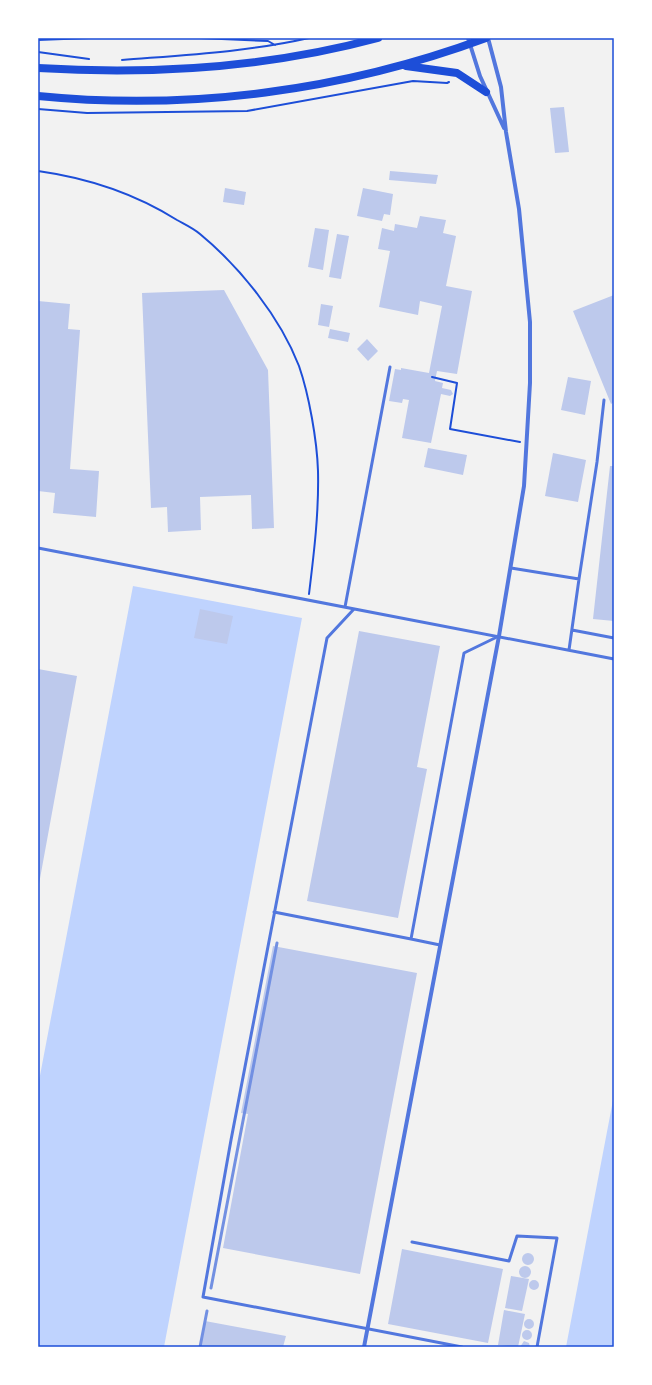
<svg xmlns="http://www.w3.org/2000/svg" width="652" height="1385" font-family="'Noto Sans',sans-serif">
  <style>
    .green { fill: #dbe4f7 }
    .water { fill: #bfd3fe }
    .building { fill: #bdc9ec }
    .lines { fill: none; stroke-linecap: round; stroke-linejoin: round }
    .path { stroke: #1d4ed8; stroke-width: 2 }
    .service { stroke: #5277de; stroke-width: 3 }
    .minor { stroke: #5277de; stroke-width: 4 }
    .secondary { stroke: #1d4ed8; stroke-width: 8 }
    .rail { stroke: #7290e2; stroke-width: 3 }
    .neatline { fill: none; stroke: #1d4ed8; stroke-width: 1.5 }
  </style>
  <rect width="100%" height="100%" fill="#f2f2f2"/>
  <!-- green -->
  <path class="green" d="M38,38h249l-6,1 -243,1z"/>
  <!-- water -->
  <path class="water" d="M133,586l169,32 -138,729h-126v-261z
    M614,1095v252h-48z"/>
  <!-- building -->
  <path class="building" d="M564,107l5,45 -14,1 -5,-45z
    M390,171l48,4 -2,9 -47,-4z
    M225,188l21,4 -2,13 -21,-3z
    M363,188l30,6 -3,21 -6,-1 -2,7 -25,-5z
    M420,216l26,4 -3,13 13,3 -10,50 26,5 -15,83 -20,-3 -2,10 8,2 -1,5 9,2 2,4 -3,2 -9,-2 -10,49 -29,-5 7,-38 -6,-1 -1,4 -13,-2 6,-32 6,1v-2l28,5 13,-67 -22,-5 -2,14 -39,-8 11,-56 -12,-2 4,-21 12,3 1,-7 22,4z
    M315,228l14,2 -6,40 -15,-3z
    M337,234l12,2 -8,43 -12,-2z
    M224,290l44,80 6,158 -22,1 -1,-34 -51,2 1,33 -33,2 -1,-25 -16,1 -9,-215z
    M614,295v107l-3,2 -38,-93z
    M38,301l32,3 -2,25 12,1 -10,139 29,2 -3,46 -43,-4 2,-20 -17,-2z
    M321,304l12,2 -4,21 -11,-2z
    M330,329l20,4 -2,9 -20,-4z
    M367,339l11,12 -10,10 -11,-12z
    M568,377l23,4 -6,34 -24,-5z
    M428,448l39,7 -4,20 -39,-8z
    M553,453l33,7 -8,42 -33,-6z
    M610,466h4v155l-21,-2z
    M200,609l33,7 -6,28 -33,-6z
    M359,631l81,15 -23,121 10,2 -29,149 -91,-17z
    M38,669l39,7 -38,208h-1z
    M273,946l144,27 -57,301 -137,-26 25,-134 -7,-1z
    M402,1249l101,20 -15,74 -100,-19z
    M522 1259a6 6 0 1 1 12 0a6 6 0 1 1-12 0Z
    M519 1272a6 6 0 1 1 12 0a6 6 0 1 1-12 0Z
    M511,1276l18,3 -7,32 -17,-3z
    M529 1285a5 5 0 1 1 10 0a5 5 0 1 1-10 0Z
    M504,1310l21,4 -7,33 -20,-2z
    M524 1324a5 5 0 1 1 10 0a5 5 0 1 1-10 0Z
    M205,1321l81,15 -3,11h-83z
    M522 1335a5 5 0 1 1 10 0a5 5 0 1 1-10 0Z
    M524,1341l5,2 1,4h-10z"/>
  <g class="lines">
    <!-- path -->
    <path class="path" d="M199,38l69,3 7,4
      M38,40l51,-2
      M38,52l51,7
      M122,60c63,-5 125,-8 187,-22
      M38,109l49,4 160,-2 166,-30 34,2 2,-1
      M38,171c50,7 96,22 139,49 7,4 16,8 23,14 40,33 80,83 99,132 10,29 18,74 19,105 1,41 -4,82 -9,123
      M432,377l25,6 -7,46 70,13"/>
    <!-- service -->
    <path class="service" d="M38,548l576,111
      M511,568l68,11 18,-117 7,-62
      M345,607l45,-240
      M354,609l-27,29 -96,502 -28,157 259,50
      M572,630l42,8
      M569,650l10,-71
      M274,912l137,27
      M440,945l-29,-6 53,-286 35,-17
      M412,1242l97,19 8,-25 40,2 -20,109"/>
    <!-- minor -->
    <path class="minor" d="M468,38l12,38 24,52
      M364,1347l135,-711 25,-150 6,-103v-61l-11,-113 -13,-77 -5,-45 -13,-49"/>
    <!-- secondary -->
    <path class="secondary" d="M406,66l51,7 29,19
      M38,68c115,7 229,0 340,-30
      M38,96c152,15 305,-5 448,-58"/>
    <!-- rail -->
    <path class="rail" d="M211,1288l66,-345
      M200,1347l7,-36"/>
  </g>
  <!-- border -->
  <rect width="652" height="1385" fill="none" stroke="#ffffff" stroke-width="78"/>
  <rect x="39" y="39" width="574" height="1307" class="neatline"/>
</svg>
